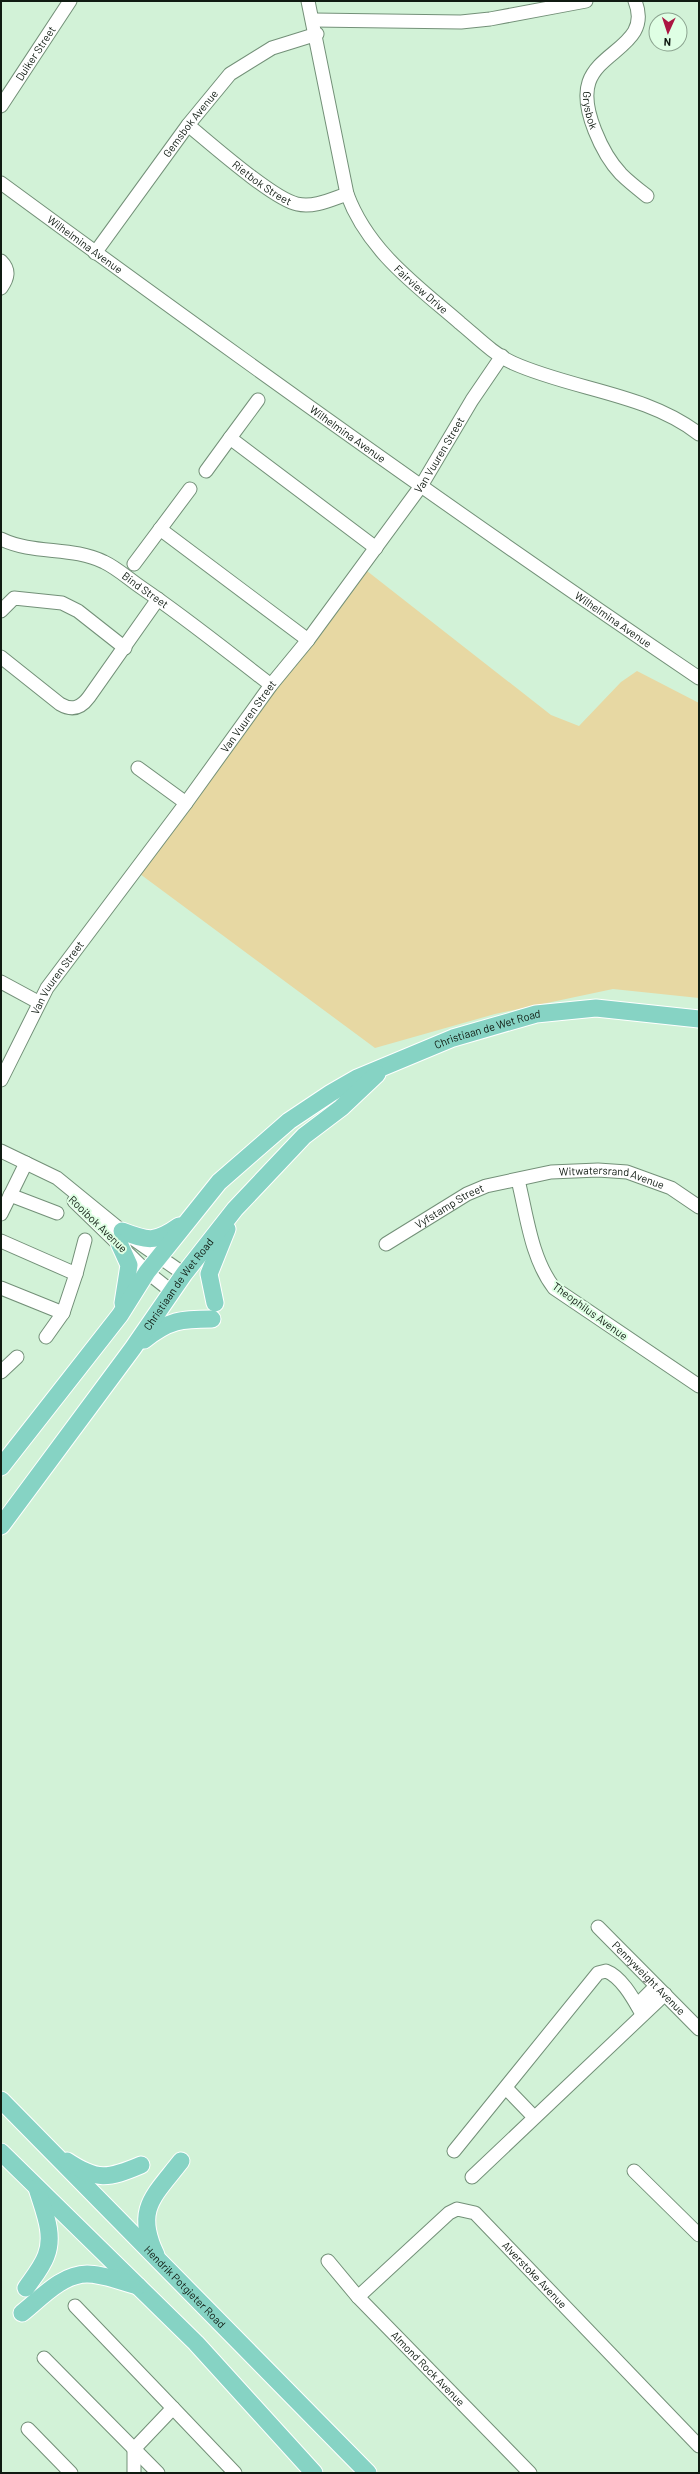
<svg xmlns="http://www.w3.org/2000/svg" width="700" height="2474" font-family="Barlow,sans-serif">
  <style>
    .green { fill: #e7d8a3 }
    .lines { fill: none; stroke-linecap: round; stroke-linejoin: round }
    .minor-casing { stroke: #739078; stroke-width: 15 }
    .major-casing { stroke: #fff; stroke-width: 19 }
    .minor { stroke: #fff; stroke-width: 13 }
    .major { stroke: #86d3c4; stroke-width: 17 }
    .labels { text-anchor: middle; stroke-width: 4; stroke-linejoin: round; paint-order: stroke }
    .street-label { font-size: 11px; fill: #101b12; stroke: #dfffe4 }
  </style>
  <rect width="100%" height="100%" fill="#d2f2d7"/>
  <!-- green -->
  <path class="green" d="M367,571l184,144 28,11 42,-44 16,-11 62,32v295l-86,-9 -118,25 -120,34 -235,-174 131,-189z"/>
  <g class="lines">
    <defs>
      <g id="minor">
        <path id="s1" d="M308,1l39,193c21,57 69,91 113,129 16,13 33,31 53,40 60,27 133,30 186,71"/>
        <path id="s2" d="M635,1c17,42 -35,49 -46,81 -9,26 14,73 32,92 8,8 17,15 26,22"/>
        <path d="M314,20l147,2 29,-3 96,-18"/>
        <path id="s3" d="M1,106l69,-105"/>
        <path id="s4" d="M188,125c22,18 85,74 109,79 17,4 35,-5 50,-10"/>
        <path id="s5" d="M1,183c230,169 461,335 698,495"/>
        <path id="s6" d="M95,253l93,-128 42,-51 42,-26 45,-14"/>
        <path d="M1,261c9,9 7,17 0,27"/>
        <path d="M230,438l28,-38"/>
        <path d="M206,471l24,-33 146,110"/>
        <path d="M160,529l148,111"/>
        <path id="s7" d="M1,539c33,16 71,7 103,23 13,6 26,18 38,26 44,30 86,64 129,97"/>
        <path d="M134,564l56,-75"/>
        <path d="M1,611l13,-13 48,5 16,8 47,37"/>
        <path d="M1,657l59,47c12,7 21,4 29,-7l69,-98"/>
        <path d="M138,768l48,35"/>
        <path d="M1,982l37,20"/>
        <path id="s8" d="M1,1080l46,-92 139,-185 85,-118 37,-45 113,-154 51,-86 30,-44"/>
        <path d="M1,1151l56,27 65,53 62,43"/>
        <path d="M518,1180c9,36 13,78 36,108l145,98"/>
        <path d="M10,1195l47,18"/>
        <path d="M74,1201l73,71 24,19"/>
        <path d="M1,1214l25,-51"/>
        <path d="M1,1241l75,33 9,-34"/>
        <path id="s9" d="M386,1244l81,-50 19,-8 65,-14 47,-2 29,2 44,16 28,19"/>
        <path d="M1,1288l62,25"/>
        <path d="M46,1337l17,-24 13,-39"/>
        <path d="M1,1372l16,-15"/>
        <path id="s10" d="M598,1927l101,102"/>
        <path d="M637,2005l19,-19"/>
        <path d="M506,2088l27,28"/>
        <path d="M454,2151l144,-178 8,-2c16,6 28,29 36,43"/>
        <path d="M634,2171l65,64"/>
        <path d="M472,2177l193,-183"/>
        <path id="s11" d="M328,2261l30,36 172,176"/>
        <path id="s12" d="M358,2297l91,-84 8,-4 18,4 224,233"/>
        <path d="M75,2306l98,102 -39,41v24"/>
        <path d="M44,2358l114,115"/>
        <path d="M173,2408l62,65"/>
        <path d="M28,2429l43,44"/>
      </g>
      <g id="major">
        <path d="M122,1231c26,10 33,12 57,-5"/>
        <path d="M119,1243l10,22 -6,38"/>
        <path d="M215,1303l-6,-29 18,-45"/>
        <path d="M144,1340c25,-20 37,-21 68,-21"/>
        <path id="s13" d="M1,1467l119,-152 27,-43 72,-90 70,-61 42,-28 26,-15 96,-40 83,-24 60,-6 103,11"/>
        <path id="s14" d="M1,1526l132,-178 51,-74 51,-65 69,-73 37,-28 36,-34"/>
        <path id="s15" d="M1,2100l367,373"/>
        <path d="M1,2152l195,191 118,130"/>
        <path d="M67,2161c30,20 41,18 74,4"/>
        <path d="M156,2255c-22,-46 -2,-59 25,-94"/>
        <path d="M26,2288c7,-10 16,-21 20,-32 9,-22 -3,-47 -9,-68"/>
        <path d="M22,2313c19,-15 40,-39 65,-39 17,0 35,8 51,12"/>
      </g>
    </defs>
    <!-- minor casing -->
    <use href="#minor" class="minor-casing"/>
    <!-- major casing -->
    <use href="#major" class="major-casing"/>
    <!-- minor -->
    <use href="#minor" class="minor"/>
    <!-- major -->
    <use href="#major" class="major"/>
  </g>
  <g class="labels">
    <!-- street labels -->
    <g class="street-label">
      <text dy="4" stroke="none"><textPath href="#s3" startOffset="63">Duiker Street</textPath></text>
      <text dy="4" stroke="none"><textPath href="#s2" startOffset="129">Grysbok</textPath></text>
      <text dy="4" stroke="none"><textPath href="#s6" startOffset="161">Gemsbok Avenue</textPath></text>
      <text dy="4" stroke="none"><textPath href="#s4" startOffset="94">Rietbok Street</textPath></text>
      <text dy="4" stroke="none"><textPath href="#s5" startOffset="104">Wilhelmina Avenue</textPath></text>
      <text dy="4" stroke="none"><textPath href="#s1" startOffset="319">Fairview Drive</textPath></text>
      <text dy="4" stroke="none"><textPath href="#s5" startOffset="428">Wilhelmina Avenue</textPath></text>
      <text dy="4" stroke="none"><textPath href="#s8" startOffset="765">Van Vuuren Street</textPath></text>
      <text dy="4" stroke="none"><textPath href="#s7" startOffset="156">Bind Street</textPath></text>
      <text dy="4" stroke="none"><textPath href="#s5" startOffset="752">Wilhelmina Avenue</textPath></text>
      <text dy="4" stroke="none"><textPath href="#s8" startOffset="441">Van Vuuren Street</textPath></text>
      <text dy="4" stroke="none"><textPath href="#s8" startOffset="117">Van Vuuren Street</textPath></text>
      <text dy="4" stroke="none"><textPath href="#s13" startOffset="672">Christiaan de Wet Road</textPath></text>
      <text dy="4" stroke="none"><textPath href="#s9" startOffset="244">Witwatersrand Avenue</textPath></text>
      <text dy="4" stroke="none"><textPath href="#s9" startOffset="74">Vyfstamp Street</textPath></text>
      <text transform="translate(98 1224) rotate(44)" y="4">Rooibok Avenue</text>
      <text dy="4" stroke="none"><textPath href="#s14" startOffset="300">Christiaan de Wet Road</textPath></text>
      <text transform="translate(590 1311) rotate(36)" y="4">Theophilus Avenue</text>
      <text dy="4" stroke="none"><textPath href="#s10" startOffset="72">Pennyweight Avenue</textPath></text>
      <text dy="4" stroke="none"><textPath href="#s12" startOffset="237">Alverstoke Avenue</textPath></text>
      <text dy="4" stroke="none"><textPath href="#s15" startOffset="262">Hendrik Potgieter Road</textPath></text>
      <text dy="4" stroke="none"><textPath href="#s11" startOffset="147">Almond Rock Avenue</textPath></text>
    </g>
  </g>
  <!-- border -->
  <rect width="700" height="2474" fill="none" stroke="#101b12" stroke-width="4"/>
  <!-- north arrow -->
  <g transform="translate(668 32) rotate(183)"><circle r="19" fill="#dfffe4" stroke="#8ca490"/>
  <path d="M0-3L7 15L0 10L-7 15Z" fill="#ab1642"/>
  <text y="-6" font-size="11" font-weight="bold" text-anchor="middle" fill="#101b12">N</text>
  </g>
</svg>
